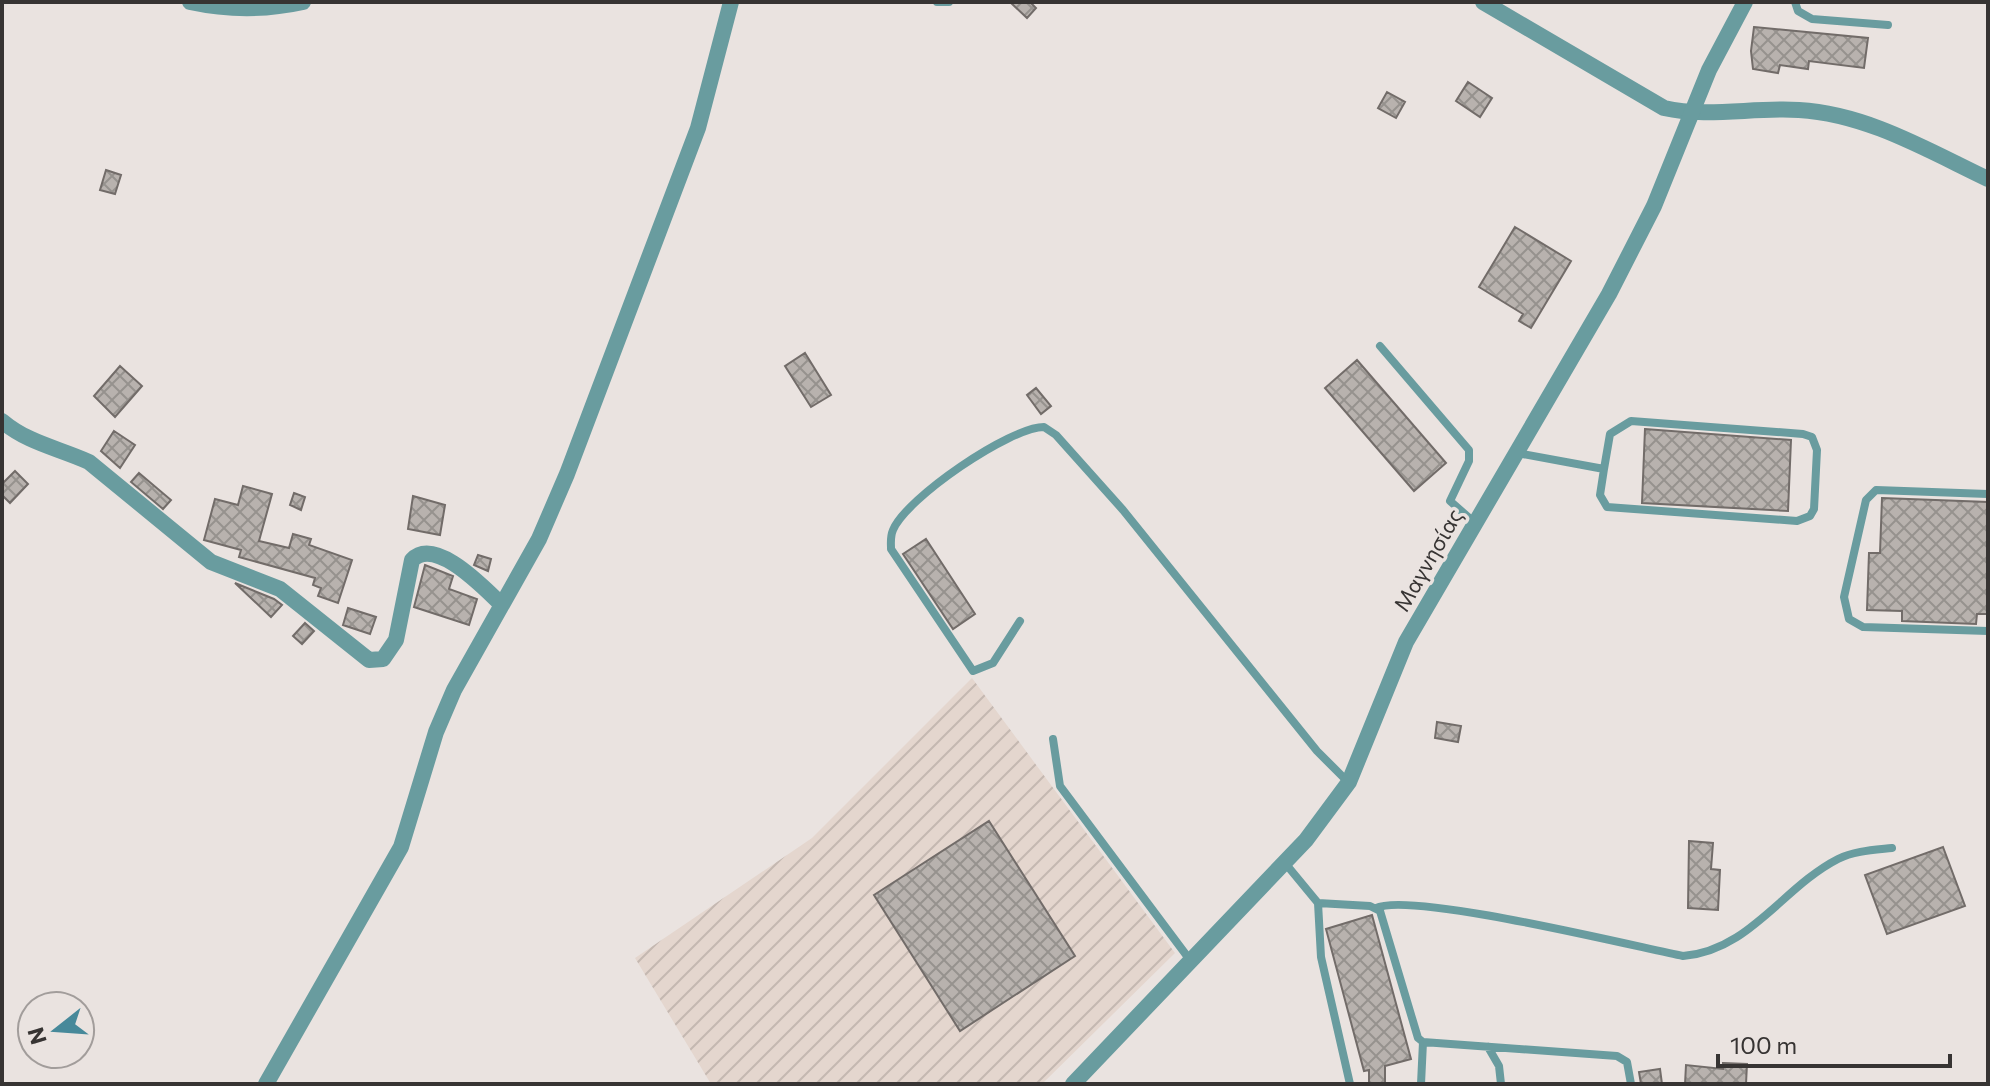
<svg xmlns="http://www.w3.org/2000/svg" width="1990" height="1086" font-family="Commissioner,sans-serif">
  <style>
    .industrial { fill: url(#industrial-furrows) }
    .building { fill: url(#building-cross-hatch); stroke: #726c69; stroke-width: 2 }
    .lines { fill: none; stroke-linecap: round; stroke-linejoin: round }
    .service { stroke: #699c9f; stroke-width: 8 }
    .minor { stroke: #699c9f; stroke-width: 16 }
    .tertiary { stroke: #699c9f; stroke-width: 16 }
    .labels { text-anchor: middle; stroke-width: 7; stroke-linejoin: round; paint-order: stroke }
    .street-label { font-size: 22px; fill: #373433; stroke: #eae3e0 }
  </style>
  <defs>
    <pattern id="industrial-furrows" width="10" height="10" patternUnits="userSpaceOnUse" patternTransform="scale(2)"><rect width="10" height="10" fill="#e4d6ce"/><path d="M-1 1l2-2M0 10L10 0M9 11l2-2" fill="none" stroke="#c4b8b1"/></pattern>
    <pattern id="building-cross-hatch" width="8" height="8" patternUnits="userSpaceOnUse" patternTransform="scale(2)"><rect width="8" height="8" fill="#b8b2ae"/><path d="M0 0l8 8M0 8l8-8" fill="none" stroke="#96928e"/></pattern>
  </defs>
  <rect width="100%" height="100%" fill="#eae3e0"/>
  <!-- industrial -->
  <path class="industrial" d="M972,678l203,275 -133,131h-331l-76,-126 177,-120z"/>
  <!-- building -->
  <path class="building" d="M1010,2h20l6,6 -9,10z
    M1754,27l114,11 -4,30 -55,-7 -1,8 -28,-4 -2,8 -25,-4 -2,-18z
    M1468,82l24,16 -12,19 -24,-16z
    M1387,92l18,10 -9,16 -18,-10z
    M106,170l15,5 -6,19 -15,-4z
    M1515,227l56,34 -40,67 -12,-7 4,-7 -44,-27z
    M805,353l26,42 -20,12 -26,-41z
    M1357,360l89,103 -32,28 -89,-103z
    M120,366l22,20 -27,31 -21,-21z
    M1036,388l15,18 -10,8 -14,-19z
    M1645,429l146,11 -3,71 -146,-8z
    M114,431l21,14 -15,23 -19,-17z
    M15,471l13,13 -18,19 -8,-8v-11z
    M139,473l32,27 -8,9 -32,-27z
    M243,486l29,8 -13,47 30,7 4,-14 18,5 -2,6 43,15 -14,43 -20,-7 3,-8 -8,-3 2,-7 -76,-21 2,-7 -37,-10 11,-41 23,6z
    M294,493l11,4 -4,13 -11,-5z
    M413,496l32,9 -5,30 -32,-6z
    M1882,498l106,4v112h-11l-1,10 -74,-3v-10l-35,-1 2,-57h11z
    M926,539l49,75 -22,15 -50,-75z
    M478,555l13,4 -3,12 -14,-6z
    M425,565l28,11 -4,13 28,10 -8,26 -55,-18z
    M235,583l39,16 8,6 -11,12z
    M348,608l28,9 -6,17 -27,-9z
    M305,623l9,8 -12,13 -9,-8z
    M1437,722l24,4 -3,16 -23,-4z
    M989,821l86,135 -115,75 -86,-136z
    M1689,841l24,2 -2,26 9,1 -2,40 -30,-2z
    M1943,847l22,59 -78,28 -22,-59z
    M1372,915l39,144 -26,7v18h-16v-14l-5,1 -38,-142z
    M1723,1063l24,1 -1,20h-61l1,-19 37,4z
    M1660,1069l2,15h-21l-2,-12z"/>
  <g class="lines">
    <!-- service -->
    <path class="service" d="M937,2h12
      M1795,2l3,9 14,8 76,6
      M1380,346l89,104v11l-19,40 25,22
      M1517,453l87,16 -4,26 7,12 190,14 13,-5 4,-7 3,-59 -5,-13 -9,-3 -172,-13 -21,13 -6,35
      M1988,494l-112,-4 -10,10 -22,97 5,22 14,8 125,4
      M1020,621l-27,42 -20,8 -82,-122c0,-7 -1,-12 2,-19 13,-32 117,-103 151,-103l12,8 67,75 194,241 31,31
      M1053,739l7,47 130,174
      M1285,863l33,40 3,54 29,127
      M1318,903l52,3 10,5 38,127 5,4 194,14 10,6 4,22
      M1376,908c33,-17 257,38 307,48 66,-5 100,-69 155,-97 16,-8 36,-9 54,-11
      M1488,1047l11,19 2,18
      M1421,1084l2,-42"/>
    <!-- minor -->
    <path class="minor" d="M190,2c37,8 77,8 113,0
      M1483,2l181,106c44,10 89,-1 135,2 68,4 128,40 189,69
      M2,421c26,22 56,27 87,41l122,100 69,27 89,71 14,-1 13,-19 16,-80c23,-24 71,27 88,43
      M266,1084l135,-237 35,-115 18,-42 85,-151 28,-65 131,-346 33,-126"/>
    <!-- tertiary -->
    <path class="tertiary" d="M1073,1084l233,-244 43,-58 57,-140 203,-348 45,-88 55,-136 36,-68"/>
  </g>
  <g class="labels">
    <!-- street labels -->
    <g class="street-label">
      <text transform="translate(1428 560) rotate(-60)" y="8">Μαγνησίας</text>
    </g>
  </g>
  <!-- border -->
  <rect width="1990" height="1086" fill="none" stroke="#373433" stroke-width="8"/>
  <!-- north arrow -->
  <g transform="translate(56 1030) rotate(253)"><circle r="38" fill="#eae3e0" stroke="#a29d9b" stroke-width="2"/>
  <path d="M0-6L14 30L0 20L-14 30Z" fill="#47899a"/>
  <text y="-12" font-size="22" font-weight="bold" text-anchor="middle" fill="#373433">N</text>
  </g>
  <!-- scale -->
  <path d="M1718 1054v12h232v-12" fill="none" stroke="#373433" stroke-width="4"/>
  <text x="1730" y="1054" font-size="24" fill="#373433" stroke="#eae3e0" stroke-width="6" paint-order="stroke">100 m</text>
</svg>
